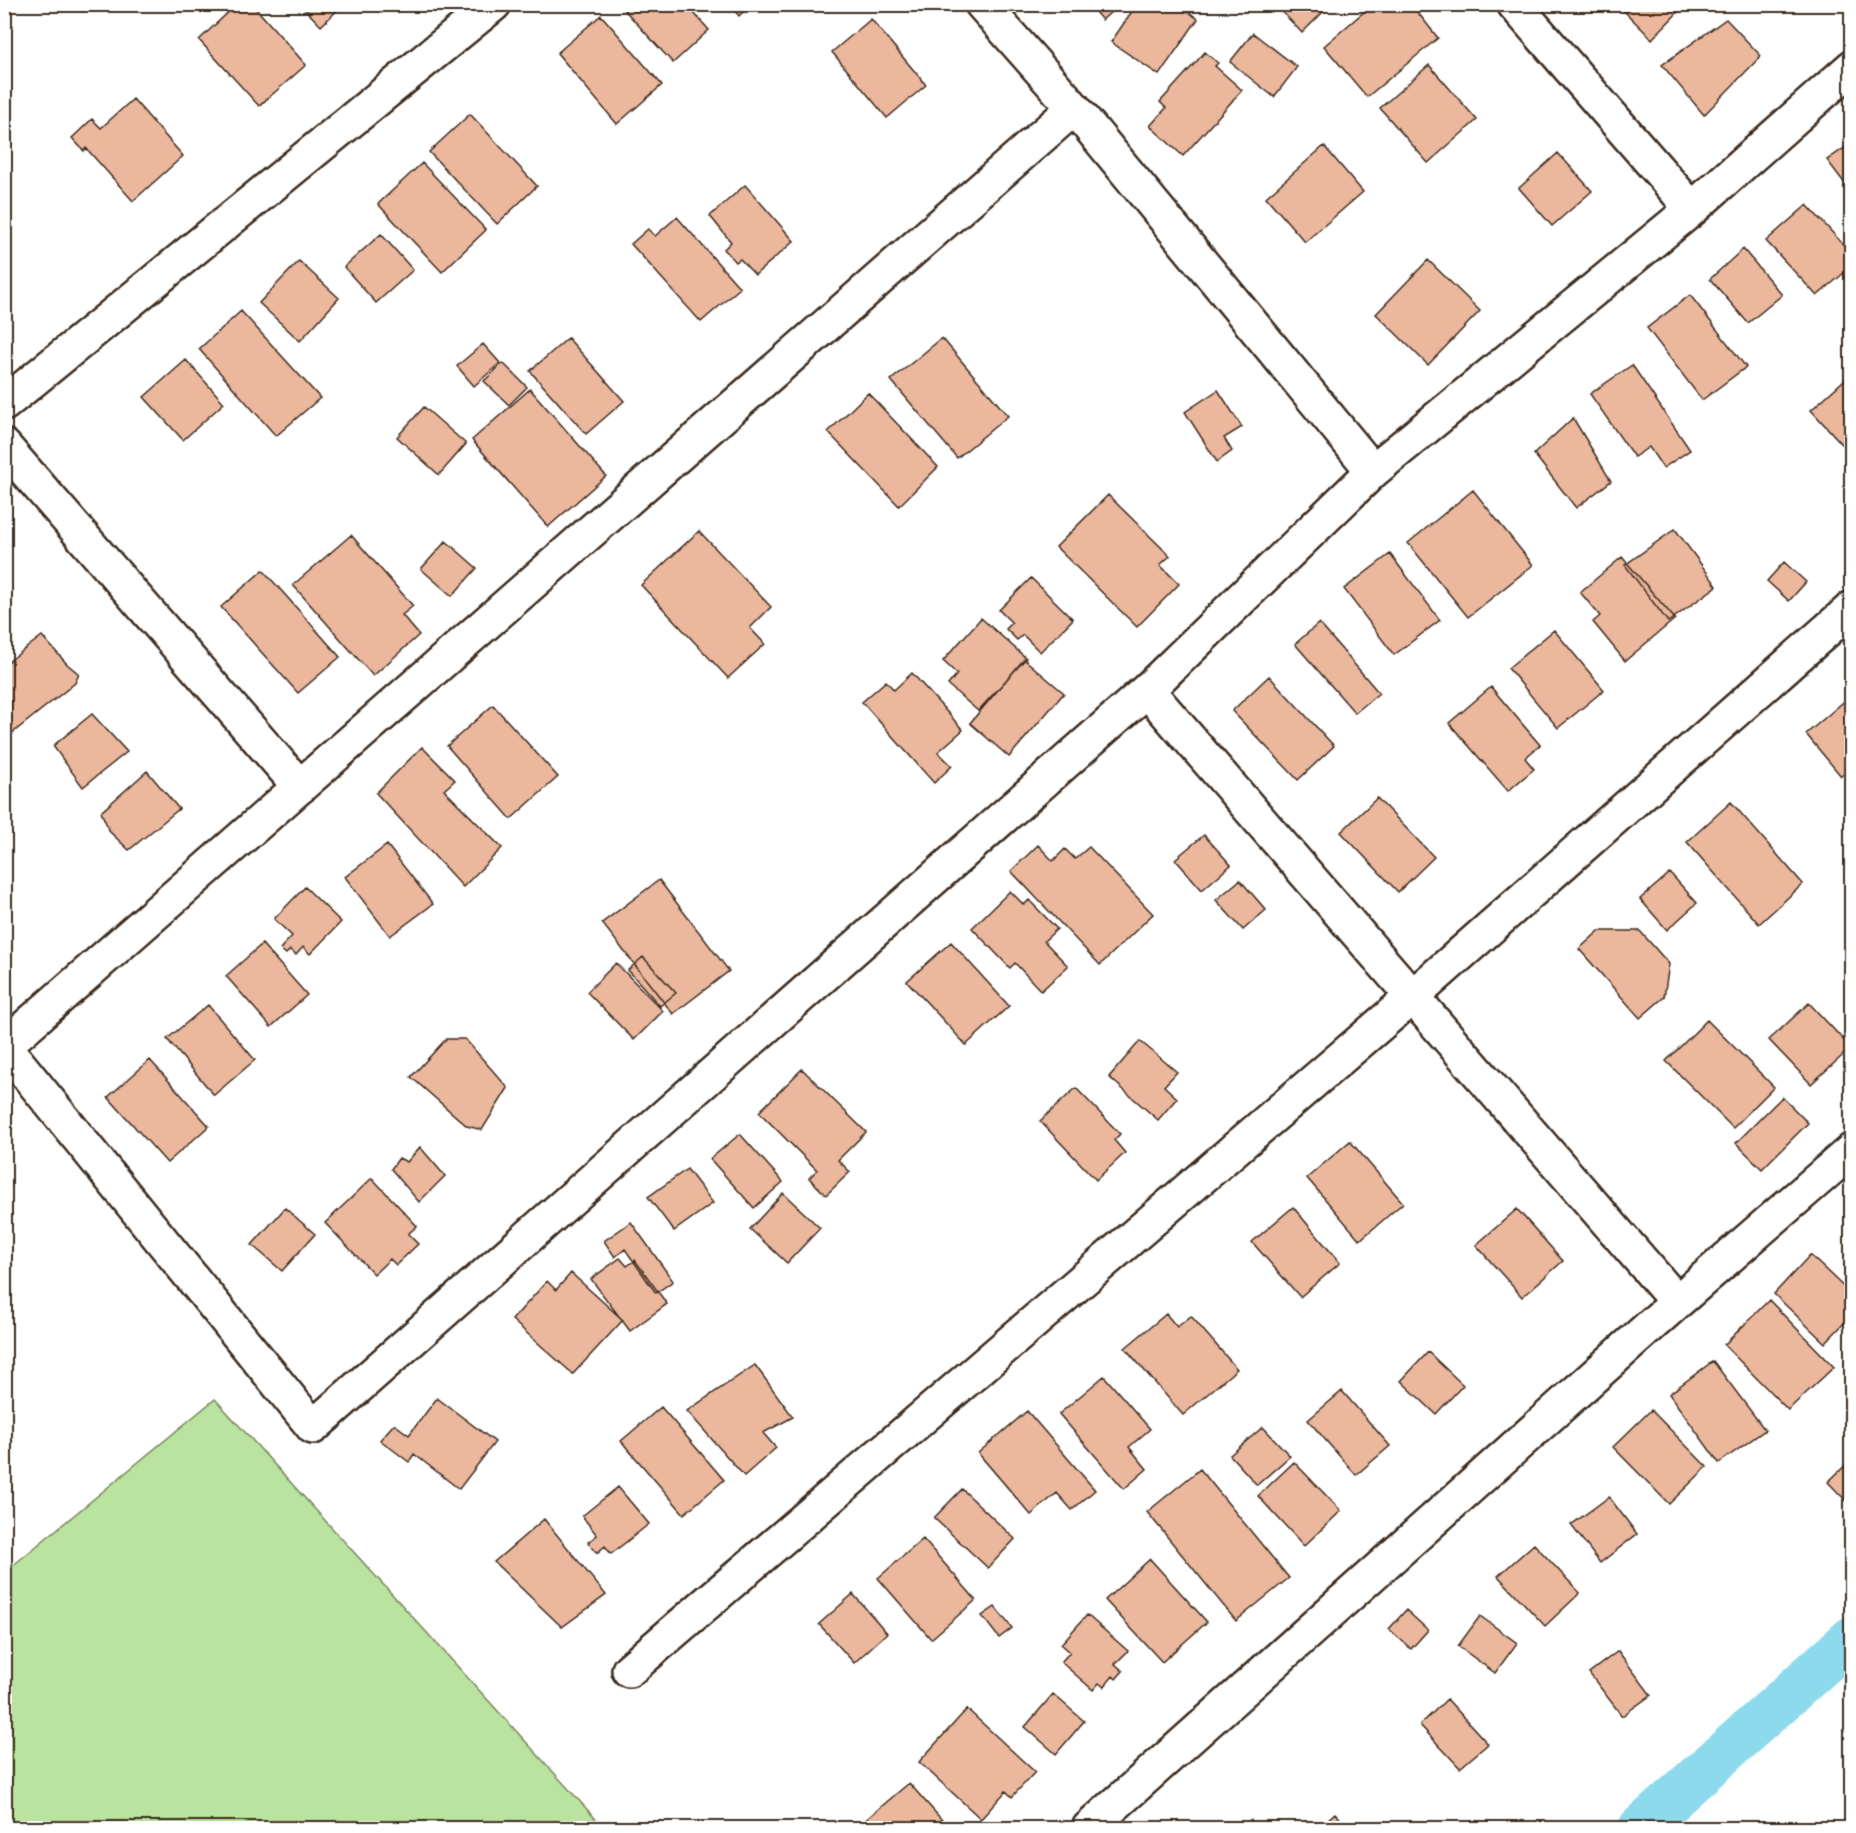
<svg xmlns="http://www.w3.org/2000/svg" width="1856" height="1833" font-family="Caveat,sans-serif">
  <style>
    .green { fill: #b9e39f; stroke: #7a865e; stroke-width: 1.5 }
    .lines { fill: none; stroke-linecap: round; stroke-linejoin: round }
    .stream { stroke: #6d949a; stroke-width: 12 }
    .canal { stroke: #8edaed; stroke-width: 44 }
    .building { fill: #ebb79d; stroke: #3b2a1e; stroke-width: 1.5 }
    .street-casing { stroke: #3b2a1e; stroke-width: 38 }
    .street { stroke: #fff; stroke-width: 33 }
  </style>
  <rect width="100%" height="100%" fill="#fff"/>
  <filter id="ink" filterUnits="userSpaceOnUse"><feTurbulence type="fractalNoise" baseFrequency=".0167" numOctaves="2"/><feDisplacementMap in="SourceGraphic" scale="12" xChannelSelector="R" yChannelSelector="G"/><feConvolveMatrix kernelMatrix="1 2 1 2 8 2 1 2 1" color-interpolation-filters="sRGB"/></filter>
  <g filter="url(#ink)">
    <!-- green -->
    <path class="green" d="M215,1399l389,429h-599v-256z"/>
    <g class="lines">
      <!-- stream -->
      <path class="stream" d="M1848,1828l4,-3"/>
      <!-- canal -->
      <path class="canal" d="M1640,1828l212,-190"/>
    </g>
    <!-- building -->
    <path class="building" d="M237,4h15l54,61 -47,41 -60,-66z
      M300,4h44l-23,22z
      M619,4h67l23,26 -36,33z
      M729,4h22l-12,12z
      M1088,4h32l-18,16z
      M1137,4h41l20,15 -39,56 -48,-33z
      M1275,4h56l-29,29z
      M1373,4h38l27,34 -71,59 -43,-51z
      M1680,4l3,3 -31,32 -34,-34z
      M601,15l61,70 -45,39 -60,-71z
      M871,19l55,66 -39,33 -55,-66z
      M1726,19l35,37 -57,59 -42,-50z
      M1253,33l44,34 -23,30 -44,-35z
      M1205,52l13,11 -3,3 27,24 -59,66 -33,-30 16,-18 -6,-6z
      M1429,65l48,55 -49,43 -48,-55z
      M133,99l50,57 -50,45 -47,-53 -2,3 -12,-13 20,-19 9,9z
      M470,114l67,72 -40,38 -68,-72z
      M1852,143v50l-25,-33z
      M1324,146l39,46 -58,50 -39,-45z
      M1558,153l34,38 -40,35 -33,-38z
      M422,163l64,67 -44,42 -64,-68z
      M745,185l49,56 -39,34 -15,-16 -4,3 -12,-13 7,-7 -21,-26z
      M1807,205l45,49v12l-35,30 -51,-55z
      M677,217l63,71 -39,34 -70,-78 17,-15 7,7z
      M381,234l32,36 -37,33 -32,-36z
      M1743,249l39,46 -34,28 -38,-44z
      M1428,260l52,51 -52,54 -52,-51z
      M299,261l40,37 -39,43 -41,-38z
      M1690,295l56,72 -44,33 -55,-72z
      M241,311l79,87 -44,38 -77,-87z
      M568,338l56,63 -38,33 -56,-63z
      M942,338l66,78 -51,42 -66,-78z
      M483,344l17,19 -26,23 -17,-20z
      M186,360l38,43 -41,37 -39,-43z
      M503,363l24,24 -18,18 -25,-24z
      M1632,365l58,85 -27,18 -14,-21 -15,10 -44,-63z
      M1852,373v82l-41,-45z
      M530,389l76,87 -58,51 -76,-87z
      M1218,390l24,37 -18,11 8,13 -15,11 -32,-50z
      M868,393l70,74 -39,39 -71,-74z
      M424,407l42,37 -27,31 -42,-38z
      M1573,418l38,63 -35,27 -42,-54z
      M1473,490l60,75 -65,52 -60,-74z
      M1108,495l62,61 -10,9 19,19 -42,43 -81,-80z
      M1675,529l42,57 -49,36 -43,-57z
      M699,531l72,76 -21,21 15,16 -37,34 -87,-93z
      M351,535l62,71 -11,9 17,20 -46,41 -80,-91z
      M446,541l31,27 -25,28 -31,-27z
      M1390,554l50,66 -46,35 -50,-66z
      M1622,557l53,62 -50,42 -32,-39 7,-6 -20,-24z
      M1784,562l22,20 -17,19 -22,-20z
      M263,570l77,87 -42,36 -77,-86z
      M1031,578l42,41 -33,33 -17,-17 -6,5 -11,-11 6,-6 -13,-13z
      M981,618l45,40 -48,53 -30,-26 9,-11 -14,-13z
      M1319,623l60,70 -24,20 -60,-69z
      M1554,630l50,60 -46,38 -50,-60z
      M42,636l25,28 12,10 -4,9 -65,52 -6,-7v-63z
      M1024,659l40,34 -55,64 -39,-34z
      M912,673l51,57 -25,22 14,14 -18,17 -72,-81 24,-21 8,9z
      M1269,676l65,70 -36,34 -66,-69z
      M1491,687l49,58 -15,13 9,11 -26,22 -59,-68z
      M1848,698l4,4v66l-11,8 -35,-42z
      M493,705l65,72 -47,42 -64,-73z
      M92,714l35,38 -44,35 -30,-41z
      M422,747l33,33 -11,10 58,58 -39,39 -87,-94z
      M147,771l32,38 -50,41 -19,-18 -9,-20z
      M1377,798l57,59 -36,35 -57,-60z
      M1731,802l72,82 -44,40 -72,-82z
      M1204,835l27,30 -29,25 -27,-31z
      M387,845l46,59 -43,32 -45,-59z
      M1038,845l15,16 12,-12 10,10 14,-12 64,67 -53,51 -89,-94z
      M1670,873l27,30 -30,27 -27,-31z
      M659,880l70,91 -56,43 -71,-91z
      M1240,880l26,30 -23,20 -27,-30z
      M305,887l36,35 -31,32 -7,-7 -7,8 -6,-5 -4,4 -6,-5 12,-13 -18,-17z
      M1010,891l14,14 5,-5 28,29 -13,12 24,25 -27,25 -26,-28 -5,5 -38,-40z
      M1599,931h41l29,33 -5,33 -24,21 -61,-69z
      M951,942l58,64 -43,39 -59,-64z
      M262,944l45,51 -36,32 -45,-51z
      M643,957l33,36 -16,13 -32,-36z
      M616,963l47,48 -29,29 -47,-48z
      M1809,1003l42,45 -40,36 -42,-44z
      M208,1005l47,55 -41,35 -47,-56z
      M1707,1020l67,67 -41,41 -67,-67z
      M446,1039h19l43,49 -26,42 -15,-4 -56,-49z
      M1140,1041l37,31 -13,14 13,12 -19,22 -49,-43z
      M150,1060l59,66 -42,37 -59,-66z
      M802,1069l64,63 -28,28 12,12 -24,23 -17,-17 8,-8 -58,-58z
      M1076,1088l44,46 -6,6 11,13 -29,27 -56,-59z
      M1782,1097l26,26 -46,46 -26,-26z
      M740,1134l43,48 -29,26 -44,-49z
      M1350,1141l53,62 -43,37 -53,-62z
      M420,1147l25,29 -26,26 -28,-33 8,-11 8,4z
      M687,1169l26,34 -39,28 -26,-34z
      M372,1178l45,48 -9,8 10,10 -22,21 -6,-6 -16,15 -49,-51z
      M783,1193l37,35 -33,35 -37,-34z
      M1293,1207l47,56 -40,34 -48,-55z
      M285,1208l30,26 -33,37 -30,-26z
      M1517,1209l46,52 -41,36 -46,-52z
      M631,1222l42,59 -17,12 -31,-44 -10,8 -11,-16z
      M1810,1255l42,40v20l-27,28 -51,-49z
      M620,1258l7,8 8,-6 32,44 -37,27 -39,-52z
      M571,1273l52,47 -50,54 -61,-54 35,-39 9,9z
      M1769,1300l65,67 -46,43 -64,-65z
      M1166,1314l11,13 14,-11 46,53 -54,46 -58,-67z
      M1428,1352l35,33 -27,29 -35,-33z
      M1713,1361l52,69 -46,33 -50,-69z
      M755,1365l38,52 -30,16 13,15 -32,28 -57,-65z
      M1104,1376l46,53 -21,18 18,22 -23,20 -65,-75z
      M1342,1391l48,55 -34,29 -48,-55z
      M437,1398l58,44 -36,47 -45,-35 -5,8 -29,-22 14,-16 15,11z
      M661,1407l63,73 -40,34 -63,-73z
      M1651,1410l56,57 -38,37 -56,-57z
      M1027,1411l68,79 -23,20 -15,-17 -26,22 -53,-62z
      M1263,1427l27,29 -33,29 -27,-30z
      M1852,1459v48l-24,-25z
      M1294,1462l47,49 -37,35 -46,-50z
      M1200,1469l89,109 -53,43 -89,-109z
      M618,1487l31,37 -38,30 -6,-8 -8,7 -9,-11 9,-7 -15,-19z
      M962,1489l53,50 -27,29 -54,-50z
      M1609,1497l28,37 -37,29 -29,-38z
      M544,1519l62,76 -44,32 -68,-65z
      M923,1539l53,61 -45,39 -53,-61z
      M1534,1544l46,49 -35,33 -47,-50z
      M1150,1559l57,63 -45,40 -57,-62z
      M853,1594l34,39 -33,30 -35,-39z
      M995,1607l17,21 -13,10 -17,-22z
      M1406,1610l22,20 -17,19 -22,-20z
      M1087,1615l41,36 -13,13 8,7 -7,8 -3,-3 -9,11 -5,-4 -6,7 -32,-28 9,-10 -9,-8z
      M1480,1616l37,27 -22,30 -37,-27z
      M1618,1651l33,44 -29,21 -33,-43z
      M1053,1694l31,27 -28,33 -31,-27z
      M1447,1699l41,45 -28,24 -40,-43z
      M967,1709l68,63 -23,25 -6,-6 -25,28 -62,-57z
      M909,1783l40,45h-82l-5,-5z
      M1335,1813l14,15h-31z
      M1250,1820l9,8h-17z"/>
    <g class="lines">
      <defs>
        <path id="street" d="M982,4l92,104 299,363
          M1514,4l178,205
          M4,404l490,-400
          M4,446l296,341
          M1147,690l530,612
          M4,1046l309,381 834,-737 226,-219 319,-262 160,-142
          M4,1046l1070,-938
          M629,1670l784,-674 439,-388
          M1089,1828l588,-526 175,-152"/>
      </defs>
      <!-- street casing -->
      <use href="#street" class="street-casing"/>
      <!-- street -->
      <use href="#street" class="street"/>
    </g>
  </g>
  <!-- margin -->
  <rect width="1856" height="1833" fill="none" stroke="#fff" stroke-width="24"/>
  <rect x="12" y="12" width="1832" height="1809" fill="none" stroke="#3b2a1e" stroke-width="2" filter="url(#ink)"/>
</svg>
